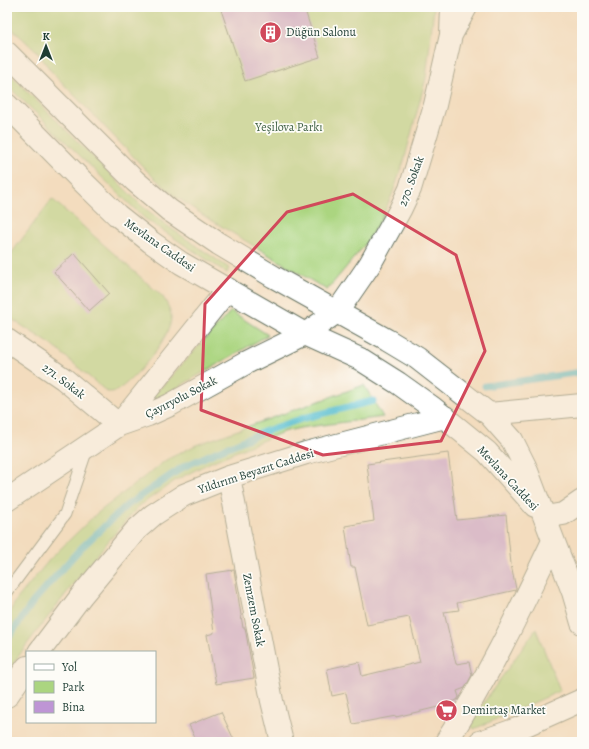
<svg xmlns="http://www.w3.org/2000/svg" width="589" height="749" font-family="Alegreya,serif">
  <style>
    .green { fill: #abd580; stroke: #65895a }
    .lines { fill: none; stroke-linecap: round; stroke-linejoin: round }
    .stream { stroke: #52bcce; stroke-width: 7 }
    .building { fill: #be95d5 }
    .service-casing { stroke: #697564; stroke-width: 13 }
    .minor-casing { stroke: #697564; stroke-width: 24 }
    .tertiary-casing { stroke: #697564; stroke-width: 24 }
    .service { stroke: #fff; stroke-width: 11 }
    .minor { stroke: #fff; stroke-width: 22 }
    .tertiary { stroke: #fff; stroke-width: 22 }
    .marked { fill: none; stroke: #d1495b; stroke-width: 3; stroke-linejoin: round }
    .labels { text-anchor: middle; stroke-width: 3.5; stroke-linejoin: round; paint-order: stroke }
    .poi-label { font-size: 12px; fill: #1f3d34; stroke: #fdfcf7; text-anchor: start }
    .park-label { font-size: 12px; fill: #426347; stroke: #fdfcf7 }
    .street-label { font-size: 12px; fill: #1f3d34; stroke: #fdfcf7 }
  </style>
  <rect width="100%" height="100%" fill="#fdfcf7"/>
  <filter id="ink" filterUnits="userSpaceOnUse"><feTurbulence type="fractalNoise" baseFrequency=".025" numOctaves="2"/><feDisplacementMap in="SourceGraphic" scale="8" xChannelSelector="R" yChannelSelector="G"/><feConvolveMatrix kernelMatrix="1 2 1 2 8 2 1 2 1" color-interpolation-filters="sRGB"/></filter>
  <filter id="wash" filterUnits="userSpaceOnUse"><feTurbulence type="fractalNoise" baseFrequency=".012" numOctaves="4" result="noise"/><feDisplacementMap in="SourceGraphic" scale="16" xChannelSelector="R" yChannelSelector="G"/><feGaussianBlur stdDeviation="0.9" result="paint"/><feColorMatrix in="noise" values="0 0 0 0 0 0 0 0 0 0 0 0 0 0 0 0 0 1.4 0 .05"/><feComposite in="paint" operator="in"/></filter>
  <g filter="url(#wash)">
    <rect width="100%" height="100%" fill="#f3dcbe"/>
    <!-- green -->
    <path class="green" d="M7,7h427l-8,71 -22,83 -12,34 -12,26 -17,26 -36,43 -121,-73 -31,-21 -23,-20 -101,-105 -13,-18 -31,-29z
      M7,71l135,135 27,21 60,41 -2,5 -83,-55 -137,-133z
      M52,199l111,98c4,7 8,13 8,20 1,21 -38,64 -55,74 -3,1 -6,1 -9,1l-55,-47 -45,-29v-57z
      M231,311l37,24 -126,73z
      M364,385l19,32 -83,11 -17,4 -72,30 -35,18 -37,26 -27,31 -26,31 -59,76 -20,29v-56l10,-18 33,-40 45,-44 71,-55 30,-15z
      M536,629l24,62 -86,38 -5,-6z"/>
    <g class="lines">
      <!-- stream -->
      <path class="stream" d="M485,386l97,-14
        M7,640l26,-38 46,-52 47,-44 57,-39 35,-16 48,-20 38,-13 69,-17"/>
    </g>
    <g id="blocks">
      <!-- building -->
      <path class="building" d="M220,7h84l16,50 -75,24z
        M74,253l35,40 -20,18 -35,-39z
        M448,453l9,67 49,-5 5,49 5,25v1l-59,13 2,7 -15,2 12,52 13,-2 3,13 -7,13 -8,3 2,6 -2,3 -19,7 -42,10v-1l-43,8 -7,-31 -14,3 -5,-27 32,-7 3,14 58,-14 -11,-45 -42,8 -12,-58h-4l-6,-41 29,-5 -7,-57z
        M234,570l9,58h2l9,50 -38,6 -9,-49 7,-2 -8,-59z
        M221,712l14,30h-38l-8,-17z"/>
    </g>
  </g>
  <g filter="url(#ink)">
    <use href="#blocks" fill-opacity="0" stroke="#697564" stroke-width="1"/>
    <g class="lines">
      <defs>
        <path id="service" d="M7,592l58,-78 22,-65"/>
        <path id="minor" d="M452,7l-1,28 15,-28
          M7,340l57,39 55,46 109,-136
          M489,414l93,-9
          M229,477l43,224 10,41
          M7,500l112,-75 29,-10 22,-10 76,-42 59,-29 32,-22 33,-48 30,-54 10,-21 25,-84 16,-70
          M545,517l18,-3 19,-13
          M39,652l43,-57 54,-65 17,-15 31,-20 45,-18 77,-24 139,-36
          M7,696l20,-29"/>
        <path id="tertiary" d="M7,53l128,128 34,29 50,34 55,33 113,63 30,18 72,56 23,26 13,26 48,126 9,31
          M7,105l74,75 36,35 34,27 30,21 124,71 55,25 38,24 35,25 54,44 48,54
          M446,742c42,-64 74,-132 107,-201
          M480,742l37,-13 65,-29"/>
      </defs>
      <!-- service casing -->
      <use href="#service" class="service-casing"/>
      <!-- minor casing -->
      <use href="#minor" class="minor-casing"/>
      <!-- tertiary casing -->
      <use href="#tertiary" class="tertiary-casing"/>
      <!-- service -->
      <use href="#service" class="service"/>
      <!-- minor -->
      <use href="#minor" class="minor"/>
      <!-- tertiary -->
      <use href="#tertiary" class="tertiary"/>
    </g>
  </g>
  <!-- marked area -->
  <path d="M0 0H589V749H0ZM353,194l103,61 29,96 -44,90 -118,14 -122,-45 4,-106 82,-92z" fill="#f3dcbe" fill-opacity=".55" fill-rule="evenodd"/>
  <path class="marked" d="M353,194l103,61 29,96 -44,90 -118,14 -122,-45 4,-106 82,-92z"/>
  <!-- icons -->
  <defs>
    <symbol id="building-disc" viewBox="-11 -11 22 22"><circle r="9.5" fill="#d1495b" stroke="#fdfcf7"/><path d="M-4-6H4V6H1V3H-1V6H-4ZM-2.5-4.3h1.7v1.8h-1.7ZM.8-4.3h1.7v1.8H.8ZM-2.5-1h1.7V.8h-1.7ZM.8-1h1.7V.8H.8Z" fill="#fff"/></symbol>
    <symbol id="supermarket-disc" viewBox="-11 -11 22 22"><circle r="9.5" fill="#d1495b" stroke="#fdfcf7"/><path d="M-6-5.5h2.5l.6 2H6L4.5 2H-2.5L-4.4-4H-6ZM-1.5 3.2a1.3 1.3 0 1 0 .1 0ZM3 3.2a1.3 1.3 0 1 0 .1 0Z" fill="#fff"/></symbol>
  </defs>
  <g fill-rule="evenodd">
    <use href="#building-disc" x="258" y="20" width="25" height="25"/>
    <use href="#supermarket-disc" x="434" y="698" width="25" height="25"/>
  </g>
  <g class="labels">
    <!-- poi labels -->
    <g class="poi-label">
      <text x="286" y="36">Düğün Salonu</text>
      <text x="462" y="714">Demirtaş Market</text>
    </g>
    <!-- park labels -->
    <g class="park-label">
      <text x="289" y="131">Yeşilova Parkı</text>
    </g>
    <!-- street labels -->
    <g class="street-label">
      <text transform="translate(411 181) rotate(-70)" y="4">270. Sokak</text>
      <text transform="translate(160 245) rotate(35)" y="4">Mevlana Caddesi</text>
      <text transform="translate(64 381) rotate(37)" y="4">271. Sokak</text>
      <text transform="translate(181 397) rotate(-27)" y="4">Çayıryolu Sokak</text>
      <text transform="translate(256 471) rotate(-18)" y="4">Yıldırım Beyazıt Caddesi</text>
      <text transform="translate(508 478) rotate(47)" y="4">Mevlana Caddesi</text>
      <text transform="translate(254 610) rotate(79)" y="4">Zemzem Sokak</text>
    </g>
  </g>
  <!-- margin -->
  <rect width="589" height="749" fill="none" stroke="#fdfcf7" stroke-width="24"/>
  <!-- legend -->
  <rect x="26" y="651" width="130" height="72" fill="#fdfcf7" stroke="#a4b0a9"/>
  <rect x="34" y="664" width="20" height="6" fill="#ffffff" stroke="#a4b0a9"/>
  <text x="62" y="671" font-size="12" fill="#1f3d34">Yol</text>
  <rect x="34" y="681" width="20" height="12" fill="#abd580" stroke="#a4b0a9"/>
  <text x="62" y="691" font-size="12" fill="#1f3d34">Park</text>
  <rect x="34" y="701" width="20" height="12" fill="#be95d5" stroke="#a4b0a9"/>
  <text x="62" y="711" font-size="12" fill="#1f3d34">Bina</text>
  <!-- north arrow -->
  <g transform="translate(46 46)" stroke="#fdfcf7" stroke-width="3" paint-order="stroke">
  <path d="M0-3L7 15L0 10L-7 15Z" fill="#1f3d34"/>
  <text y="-6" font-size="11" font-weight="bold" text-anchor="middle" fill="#1f3d34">K</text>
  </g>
</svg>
